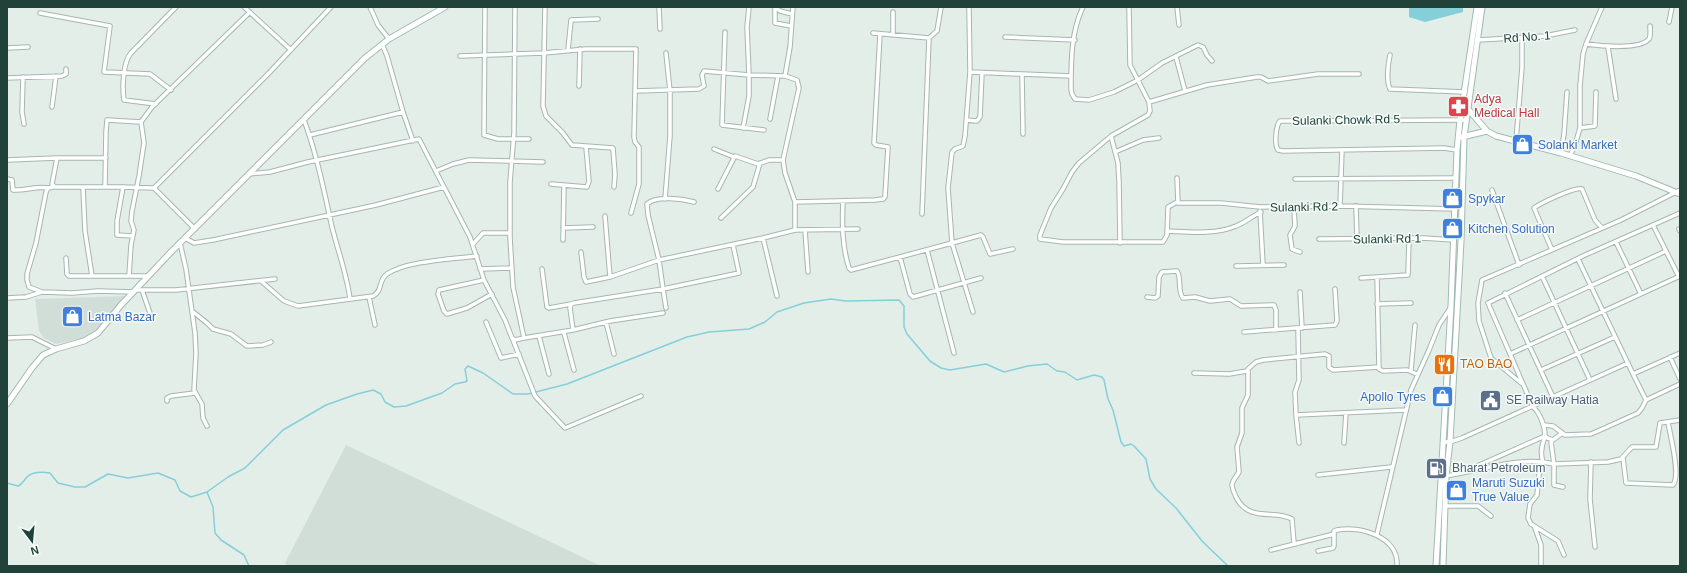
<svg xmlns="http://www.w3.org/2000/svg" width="1687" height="573" font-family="Helvetica,sans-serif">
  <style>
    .built { fill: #d1ded8 }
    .water { fill: #85cfd9 }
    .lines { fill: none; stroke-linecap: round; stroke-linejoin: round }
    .stream { stroke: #85cfd9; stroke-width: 1.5 }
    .street-casing { stroke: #a5b7b0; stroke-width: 5.5 }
    .secondary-casing { stroke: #a0bbb1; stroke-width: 7 }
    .street { stroke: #fff; stroke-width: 3.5 }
    .secondary { stroke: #fff; stroke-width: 5 }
    .labels { text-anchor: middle; stroke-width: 3; stroke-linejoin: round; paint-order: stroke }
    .street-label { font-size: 12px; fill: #204238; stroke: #f4faf7 }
    .health-label { font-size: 12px; fill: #be3a42; stroke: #f4faf7; text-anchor: start }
    .shop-label { font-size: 12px; fill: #366cbe; stroke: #f4faf7; text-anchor: start }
    .food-label { font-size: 12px; fill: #c56008; stroke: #f4faf7; text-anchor: start }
    .service-label { font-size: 12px; fill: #4e5e75; stroke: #f4faf7; text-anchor: start }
  </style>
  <rect width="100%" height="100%" fill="#e3eee9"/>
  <!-- built -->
  <path class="built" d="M126,296l-29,36 -9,5 -32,7 -12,-6 -5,-7 -4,-32z
    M346,445l255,121h-313l-3,-3z"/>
  <!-- water -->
  <path class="water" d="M1409,7h54v5l-38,10 -16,-5z"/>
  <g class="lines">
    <!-- stream -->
    <path class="stream" d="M7,483l11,3c5,-2 5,-5 9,-9 6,-6 16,-5 23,-4l8,10 17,4h10l23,-13 20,4 30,-5 17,7 5,11 11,6 16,-5 21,-15 17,-9 38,-38 43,-25 31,-11 16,-4 8,4 4,8 9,5 12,-1 36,-13 13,-9 10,-2 2,-1 -2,-12 3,-3 15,7 30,21h15l39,-10 120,-47 22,-5 40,-3 16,-7 12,-10 27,-9 27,-4 15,2 53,-1 5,6v21l3,7 23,27 11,7 9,2 36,-6 18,8 24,-6 19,-2 10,7 8,1 12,8 17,-5 8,2 2,3 4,19 5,11 8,32 3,4 7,-2 3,2 12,13 4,20 6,10 20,19 26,33 26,25
      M207,492l6,15 2,26 6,7 23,15 5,11"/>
    <defs>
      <path id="street" d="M244,7l47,43
        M370,7l8,18 11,14
        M485,7l-1,128 14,4h31
        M515,7l-1,126 -4,49v56l3,49 11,51 49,-8 -3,-22 1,-4 3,-1 89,-14 -4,-29 -11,-45 -1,-11c9,-9 36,-5 47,-2
        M545,7l-2,99 3,10 16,16 10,13 41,3 2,27 -1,12
        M659,7l1,22
        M775,7l5,4 12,3
        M793,7l-3,40 -5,29 12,4 2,8 -16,72 2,13 10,29 80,-2 8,-1 2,-2 3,-50 -12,-2 -2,-2 6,-109
        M1083,7c-12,24 -12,55 -12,82l1,5 3,5 14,1 25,-8 24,-12 24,-17 36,-18 5,2 4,8 5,6
        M1129,7l1,58 19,37 58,-17 50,-8h4l7,4 50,-7h41
        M1177,7l2,18
        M775,8v15l16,3
        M40,13l70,13 -6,46 46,2 21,16
        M1669,22l3,-15
        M725,32l-3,93 42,5
        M873,33l56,5 8,-7 4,-24
        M893,35v-23
        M1005,37l70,3
        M1478,40l67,-4 30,-6
        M382,44l5,12 16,56 10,29
        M1586,44l16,-37
        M1608,47l8,52
        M7,48l21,-1
        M568,50l3,-30 27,-1
        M1390,55c-2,9 -4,26 0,34l75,3
        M460,56l84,-3 42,-4h50l-2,88 1,5 4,5v37l-8,29
        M1176,57l9,34
        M970,72l101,4
        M1022,74l1,60
        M23,77l-1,35 2,12
        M7,78l55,-2 4,-2v-5
        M579,86l1,-37
        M635,91l64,-2 5,-3 -2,-11 2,-4 45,4 -2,-48 2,-20
        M156,104l-32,-4c-2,-13 -1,-38 7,-47l45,-46
        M52,107l4,-31
        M770,119l8,-43
        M304,120c13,35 20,71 28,107 6,24 15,48 18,72
        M966,120l11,1 3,-4 2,-44
        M141,122l11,-15 98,-95
        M743,128l6,-32v-21l36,1
        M1580,128l15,-2 1,-34
        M310,135l93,-23
        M1111,136l-32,27 -7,9 -9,17 -12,19 -11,27v4l23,3h100l4,-7 1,-28 9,-5
        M1516,141l6,-74v-29
        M714,149l20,8
        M1457,150l-13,-2 -161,3 -5,-1c-4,-6 -2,-25 2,-29l185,-1
        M1115,152l28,-12 16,-2
        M1561,153l3,-19 3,-42
        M1570,156l5,-11 5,-17v-42l3,-32 3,-10c14,2 54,6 63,-5 2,-3 1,-9 1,-13
        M57,158h49
        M7,160l50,-2 -5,26 3,3h66l33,1 41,41
        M436,171l17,-7 16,-4 74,2
        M249,174l21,-2 38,-10 111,-23 51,98 14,43 21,40 7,18 3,2 9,-2
        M1177,178l1,25h43l39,4 80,-1 116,3
        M7,179l5,1 1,10c12,1 23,-4 35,-2
        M1295,179l161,-1
        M551,184l36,3 2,-6 -3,-34
        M105,186l1,-54 1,-12 34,2
        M123,187l-6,34v14l16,1
        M83,188l2,43 7,45
        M154,188l115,-115 62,-66
        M718,189l17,-33 23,8 11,-4h14
        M1492,190l27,75
        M665,199l5,-63v-45l-4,-38
        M843,201c-1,23 -1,45 6,67l2,2 101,-27 -4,-55 4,-36 3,-3 8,-3 2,-10 5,-64 -1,-65
        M795,202v28l63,-1
        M1340,206l2,-56
        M1356,206l1,33
        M1294,207l1,19 -5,9 2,14 8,3
        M1260,211l3,54
        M922,214l7,-176
        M605,216l5,61
        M721,218l32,-31 7,-24
        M1653,225l26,52
        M563,228l30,-1
        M1679,229l1,2
        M805,230l3,42
        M1167,231c22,1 48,4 69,-5 9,-3 16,-10 25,-14
        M185,238l9,5 19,-3 163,-35 68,-18
        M763,238l14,58
        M1319,239l104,-1 31,2
        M563,240l1,-55
        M1616,242l25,52
        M180,243l6,26 9,64 1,20 -2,37 8,14 1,14 4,8
        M1120,243l-1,-62 -1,-18 -7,-27 37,-21 2,-4 -1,-9
        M473,244l10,-11h27
        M927,250l27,103
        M1552,250l-18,-42c7,-5 42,-22 48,-19l13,31 7,8
        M581,252l3,25 2,5 24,-5 49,-17 104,-22 32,-8
        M900,257l10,37 3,3 68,-19
        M66,258l1,16 2,2h80
        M1578,259l55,115 47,-21
        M1236,266l48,-1
        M480,269l31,-1
        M542,269l5,38 2,1 22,-4
        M129,276l2,-31 3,-15 -3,-9 1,-10 7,-35 5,-33 -3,-21
        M1542,276l48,104
        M1377,277l2,92 4,2 24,-1 10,4
        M1361,278l47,-3 1,-36
        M484,280l-45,10 -1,4 6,17 3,3 20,-6 25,-14
        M261,281l23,20 14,5 75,-10c10,-5 5,-16 14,-22 18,-13 66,-15 90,-18
        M136,290h40l99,-11
        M142,290l9,26
        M42,292l-13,-5 -2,-7v-6l9,-31 10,-51 2,-4 5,-1
        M1300,292l2,36
        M1505,293l48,104
        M369,297l6,28
        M1147,297l8,1 3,-2 1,-19 3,-5 15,-1c5,7 0,20 6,27l12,-1 15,4 20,-2 11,7 33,-1 2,5v20
        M7,298l19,-1 16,-5 30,1 26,-2 36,1
        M1377,304l34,-1
        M666,308l-3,-19 76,-16 -6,-28
        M192,311l15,12 6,6 18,5 16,12 16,-1 8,-3
        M973,312l-21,-69 29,-8 2,2 7,17 23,-5
        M1517,320l149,-69
        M486,322l15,36 18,-4
        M606,322l8,32
        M573,330l37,-9 53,-8
        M1244,332l91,-7 2,-4 -2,-32
        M564,333l10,37
        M539,336l10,38
        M7,338l25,-1 24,12
        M513,340l22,56 30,32 76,-32
        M1510,354l170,-78
        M1670,357l10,22
        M1411,370l4,-45
        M1541,370l74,-33
        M1194,373l35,1 18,-3
        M1521,383l-30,-25 -12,-37 -1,-18 4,-23 139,-60 59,-30
        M1646,400l34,-16
        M167,401v-3l4,-2 24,-3
        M1296,415l-1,-23 4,-12 -1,-52
        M1544,425l9,1 12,9 26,-1 7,-3 40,-18 4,-5 4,-8 -13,-26
        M1553,440l-2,2 3,22 -11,-2 -3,3 -3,30 -7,9 -2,14 3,6 27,17 6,14
        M1443,442h7l12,-4 166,-75
        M1299,443l-3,-28 109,-5
        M1344,443l2,-30
        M1623,458l3,25 47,2c8,-10 -3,-50 -5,-63
        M1591,462l-1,37 5,48
        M1477,466l68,-30c0,-10 -5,-23 -12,-29l-45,-104 97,-48 95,-42
        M1318,475l73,-8
        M1446,476c33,-5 64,-17 97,-14 -3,-9 -2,-16 2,-25l8,3 8,-6
        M1563,487l-9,-2v-21l54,-2 13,-3 11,-12h24l4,-24 20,-3
        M1445,506h33l13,10
        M1535,528l6,17v21
        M1377,534l34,-144 18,-40 10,-25 12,-18
        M1294,543l-2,-24c-18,-10 -43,4 -56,-22 -7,-16 -4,-13 3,-25l-2,-25 5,-14v-25l6,-13v-26l8,-7 7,-2 62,-6 4,2v11l4,3 46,-3
        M1271,550l63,-16
        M1318,551l15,-3 1,-2v-15l3,-1c23,-5 62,7 60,36"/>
      <path id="secondary" d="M1467,108l20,23 9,5 65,17 75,23 44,18
        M1462,137l25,-6
        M7,404l25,-36 11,-13 13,-6 28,-8 14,-8 23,-28 50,-53 194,-194 24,-19 56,-32
        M1436,566l15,-260 6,-156 3,-30 17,-113
        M1443,566l3,-90 4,-34 11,-201 3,-104 18,-130"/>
    </defs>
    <!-- street casing -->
    <use href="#street" class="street-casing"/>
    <!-- secondary casing -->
    <use href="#secondary" class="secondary-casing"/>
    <!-- street -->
    <use href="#street" class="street"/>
    <!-- secondary -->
    <use href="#secondary" class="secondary"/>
  </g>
  <!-- icons -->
  <defs>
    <symbol id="pharmacy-square" viewBox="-11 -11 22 22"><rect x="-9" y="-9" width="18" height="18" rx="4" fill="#e0444e" stroke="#f4faf7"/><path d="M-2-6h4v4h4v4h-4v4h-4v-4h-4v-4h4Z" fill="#fff"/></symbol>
    <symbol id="shop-square" viewBox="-11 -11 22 22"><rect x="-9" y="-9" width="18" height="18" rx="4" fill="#3f7fe0" stroke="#f4faf7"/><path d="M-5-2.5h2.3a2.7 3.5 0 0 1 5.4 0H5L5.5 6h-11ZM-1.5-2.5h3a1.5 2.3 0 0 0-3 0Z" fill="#fff"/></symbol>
    <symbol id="restaurant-square" viewBox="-11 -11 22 22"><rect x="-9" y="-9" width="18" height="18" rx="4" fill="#e8710a" stroke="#f4faf7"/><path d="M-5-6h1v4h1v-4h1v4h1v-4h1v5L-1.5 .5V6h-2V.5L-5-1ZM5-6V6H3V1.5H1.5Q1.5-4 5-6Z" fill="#fff"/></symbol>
    <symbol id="civic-square" viewBox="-11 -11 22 22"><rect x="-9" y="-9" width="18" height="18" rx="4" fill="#5c6f8a" stroke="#f4faf7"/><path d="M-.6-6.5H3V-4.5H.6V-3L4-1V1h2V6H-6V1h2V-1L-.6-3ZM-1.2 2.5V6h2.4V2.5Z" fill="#fff"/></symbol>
    <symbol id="fuel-square" viewBox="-11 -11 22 22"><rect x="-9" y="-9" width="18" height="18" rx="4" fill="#5c6f8a" stroke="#f4faf7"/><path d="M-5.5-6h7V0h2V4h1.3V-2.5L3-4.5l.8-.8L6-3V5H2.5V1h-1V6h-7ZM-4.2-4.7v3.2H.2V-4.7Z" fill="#fff"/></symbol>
  </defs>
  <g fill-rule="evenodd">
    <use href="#pharmacy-square" x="1446" y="94" width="25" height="25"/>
    <use href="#shop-square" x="1510" y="132" width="25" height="25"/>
    <use href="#shop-square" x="1440" y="186" width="25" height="25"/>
    <use href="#shop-square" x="1440" y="216" width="25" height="25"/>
    <use href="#shop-square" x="60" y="304" width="25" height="25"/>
    <use href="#restaurant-square" x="1432" y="352" width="25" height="25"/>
    <use href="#shop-square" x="1430" y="384" width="25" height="25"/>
    <use href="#civic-square" x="1478" y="388" width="25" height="25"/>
    <use href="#fuel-square" x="1424" y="456" width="25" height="25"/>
    <use href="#shop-square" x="1444" y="478" width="25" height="25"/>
  </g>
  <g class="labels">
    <!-- street labels -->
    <g class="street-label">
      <text transform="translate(1527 37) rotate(-4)" y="4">Rd No. 1</text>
      <text transform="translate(1346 120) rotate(-1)" y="4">Sulanki Chowk Rd 5</text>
      <text transform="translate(1304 207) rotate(-1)" y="4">Sulanki Rd 2</text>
      <text transform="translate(1387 239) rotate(-1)" y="4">Sulanki Rd 1</text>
    </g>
    <!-- health labels -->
    <g class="health-label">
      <text x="1474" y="103">Adya<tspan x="1474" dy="14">Medical Hall</tspan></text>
    </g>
    <!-- shop labels -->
    <g class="shop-label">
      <text x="1538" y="149">Solanki Market</text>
      <text x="1468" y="203">Spykar</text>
      <text x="1468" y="233">Kitchen Solution</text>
      <text x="88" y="321">Latma Bazar</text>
      <text x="1426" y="401" text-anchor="end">Apollo Tyres</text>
      <text x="1472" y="487">Maruti Suzuki<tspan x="1472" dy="14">True Value</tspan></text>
    </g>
    <!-- food labels -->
    <g class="food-label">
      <text x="1460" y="368">TAO BAO</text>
    </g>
    <!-- service labels -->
    <g class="service-label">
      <text x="1506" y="404">SE Railway Hatia</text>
      <text x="1452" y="472">Bharat Petroleum</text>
    </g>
  </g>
  <!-- border -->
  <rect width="1687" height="573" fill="none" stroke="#204238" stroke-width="16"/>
  <!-- north arrow -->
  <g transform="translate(32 541) rotate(164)" stroke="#f4faf7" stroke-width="3" paint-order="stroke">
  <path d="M0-3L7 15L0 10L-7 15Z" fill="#204238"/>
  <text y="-6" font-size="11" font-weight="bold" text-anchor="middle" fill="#204238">N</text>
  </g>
</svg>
